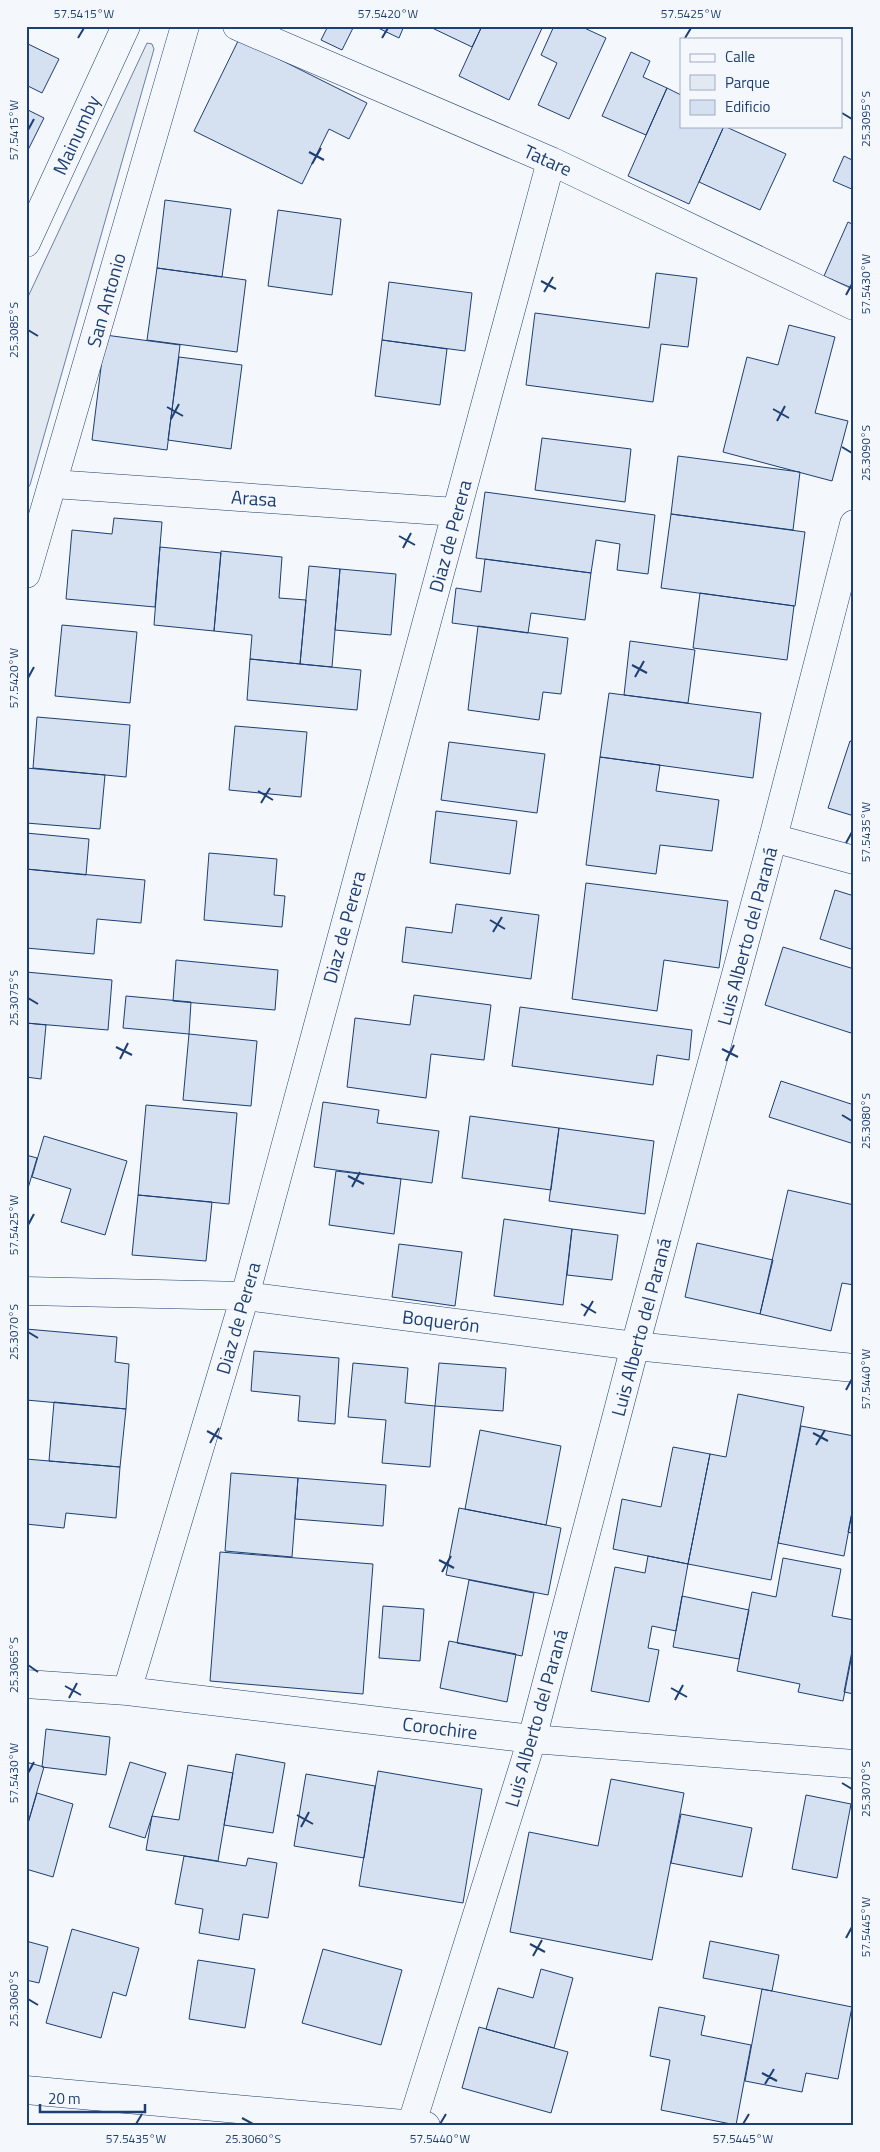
<svg xmlns="http://www.w3.org/2000/svg" width="880" height="2152" font-family="'Titillium Web',sans-serif">
  <style>
    .green { fill: #e3e9f0; stroke: #687fa3 }
    .building { fill: #d5e0f0; stroke: #1d3f73 }
    .lines { fill: none; stroke-linecap: round; stroke-linejoin: round }
    .minor-casing { stroke: #1d3f73; stroke-width: 29 }
    .secondary-casing { stroke: #1d3f73; stroke-width: 29 }
    .minor { stroke: #f4f7fb; stroke-width: 28 }
    .secondary { stroke: #f4f7fb; stroke-width: 28 }
    .ticks { fill: none; stroke: #1d3f73; stroke-width: 2 }
    .labels { text-anchor: middle; stroke-width: 4; stroke-linejoin: round; paint-order: stroke }
    .street-label { font-size: 19px; fill: #1d3f73; stroke: #f4f7fb }
    .neatline { fill: none; stroke: #1d3f73; stroke-width: 2 }
    .ticks-label { font-size: 12px; text-anchor: middle; fill: #1d3f73 }
  </style>
  <rect width="100%" height="100%" fill="#f4f7fb"/>
  <!-- green -->
  <path class="green" d="M147,43l5,1 2,5 -124,436 -4,5v-189z"/>
  <!-- building -->
  <path class="building" d="M328,26h26l-12,24 -21,-10z
    M374,26h30l-5,12z
    M428,26h54l-10,21z
    M482,26h61l-34,74 -50,-24z
    M554,26h26l26,12 -37,81 -31,-14 19,-42 -16,-8z
    M239,39l128,64 -18,36 -20,-10 -27,55 -108,-53z
    M26,43l33,16 -17,34 -16,-8z
    M631,52l19,9 -7,16 24,11 -21,47 -44,-19z
    M667,88l14,7v31h43l-35,78 -61,-28z
    M26,109l18,9 -18,36z
    M724,126l62,28 -26,56 -61,-28z
    M844,156l10,5v29l-21,-9z
    M165,200l66,9 -9,68 -65,-9z
    M278,210l63,9 -9,76 -64,-9z
    M848,222l6,3v64l-30,-13z
    M157,268l89,12 -9,72 -90,-12z
    M656,273l41,5 -9,69 -27,-3 -8,58 -127,-17 9,-72 114,15z
    M389,282l83,11 -7,58 -83,-11z
    M789,325l46,12 -20,76 33,8 -16,60 -109,-29 24,-95 31,8z
    M105,335l75,10 -13,105 -75,-10z
    M382,340l65,9 -7,56 -65,-9z
    M179,357l63,8 -11,84 -63,-9z
    M542,438l89,11 -6,53 -90,-12z
    M678,456l122,16 -7,58 -122,-16z
    M485,492l170,23 -7,59 -31,-4 3,-26 -24,-4 -5,33 -115,-15z
    M671,514l134,18 -10,74 -134,-18z
    M114,518l48,4 -7,85 -89,-8 6,-69 40,4z
    M160,547l61,6 -7,78 -60,-6z
    M221,551l61,6 -3,41 27,2 -6,64 -50,-5 2,-24 -38,-4z
    M485,559l106,14 -6,47 -54,-7 -3,20 -76,-10 4,-35 25,4z
    M309,566l31,3 -8,98 -32,-3z
    M340,569l56,5 -5,61 -56,-5z
    M700,593l94,13 -7,54 -94,-12z
    M62,625l75,7 -7,71 -75,-7z
    M478,626l90,12 -7,56 -18,-2 -4,28 -71,-10z
    M630,641l65,9 -7,53 -64,-8z
    M250,659l111,11 -4,40 -110,-10z
    M609,693l152,20 -8,65 -153,-21z
    M37,717l93,8 -4,52 -93,-9z
    M235,726l72,6 -6,65 -72,-7z
    M850,741l4,1v74l-26,-8z
    M449,742l96,12 -8,59 -96,-13z
    M600,757l60,8 -4,26 63,9 -7,51 -52,-6 -4,29 -70,-9z
    M26,768l79,7 -5,54 -74,-6z
    M436,811l81,10 -7,53 -80,-11z
    M26,833l63,6 -3,36 -60,-6z
    M209,853l68,6 -3,36 11,1 -3,31 -78,-7z
    M26,869l119,11 -4,43 -44,-4 -3,35 -68,-6z
    M586,883l142,18 -9,67 -55,-8 -7,51 -85,-12z
    M835,890l19,6v54l-34,-11z
    M456,904l83,11 -8,64 -129,-17 4,-35 46,6z
    M783,947l71,22v65l-89,-29z
    M176,960l102,10 -3,40 -102,-9z
    M26,972l86,8 -4,50 -82,-7z
    M414,995l77,10 -7,55 -53,-6 -5,44 -79,-11 8,-69 55,7z
    M126,996l65,6 -2,32 -66,-6z
    M520,1007l172,23 -3,30 -32,-5 -4,30 -141,-19z
    M26,1023l20,2 -5,54 -15,-2z
    M189,1034l68,7 -6,65 -68,-6z
    M781,1081l73,24v39l-85,-27z
    M323,1102l56,8 -2,13 62,8 -7,52 -118,-16z
    M146,1105l91,8 -8,91 -91,-9z
    M470,1116l89,12 -8,62 -89,-12z
    M559,1128l95,13 -9,73 -96,-13z
    M44,1136l83,25 -22,74 -44,-13 10,-33 -39,-12z
    M26,1155l11,3 -11,37z
    M336,1171l65,8 -7,55 -65,-9z
    M788,1190l66,15v80l-12,-2 -11,48 -71,-17z
    M138,1195l74,7 -6,59 -74,-6z
    M504,1219l68,10 -9,76 -69,-9z
    M572,1229l46,6 -6,45 -45,-5z
    M697,1243l76,17 -13,54 -75,-17z
    M399,1244l63,8 -7,54 -63,-9z
    M26,1329l91,8 -2,25 14,2 -3,45 -100,-9z
    M254,1351l85,7 -4,66 -37,-3 2,-25 -49,-5z
    M353,1363l55,5 -3,35 30,3 -5,61 -48,-4 4,-43 -38,-3z
    M439,1363l67,5 -3,43 -68,-5z
    M738,1394l66,13 -33,173 -83,-16 22,-110 16,3z
    M54,1402l72,7 -6,58 -71,-6z
    M801,1426l53,10v66l-10,54 -66,-13z
    M480,1430l81,16 -15,79 -81,-16z
    M673,1447l37,7 -22,110 -75,-15 9,-50 39,8z
    M26,1459l94,8 -4,51 -50,-5 -2,15 -38,-4z
    M231,1473l67,5 -6,79 -67,-6z
    M298,1478l88,7 -3,41 -88,-7z
    M854,1502v32l-6,-2z
    M459,1508l102,20 -13,67 -102,-20z
    M220,1552l153,12 -10,130 -153,-13z
    M648,1556l40,8 -12,67 -24,-5 -4,22 11,2 -10,52 -58,-11 24,-124 30,6z
    M783,1558l58,11 -9,47 22,4v24l-11,57 -45,-9 2,-8 -63,-13 15,-79 24,5z
    M469,1580l65,13 -12,63 -65,-13z
    M682,1596l67,14 -10,49 -66,-12z
    M383,1606l41,3 -4,52 -41,-3z
    M449,1641l67,13 -9,48 -67,-14z
    M852,1651h2v43l-10,-2z
    M46,1729l64,8 -4,38 -64,-8z
    M236,1754l49,9 -12,70 -49,-8z
    M26,1762l18,5 -18,63z
    M130,1762l36,11 -21,65 -36,-11z
    M188,1765l45,8 -15,88 -72,-11 6,-34 27,4z
    M378,1771l104,18 -19,114 -104,-17z
    M306,1774l69,12 -11,72 -70,-12z
    M611,1779l73,14 -32,167 -142,-28 19,-100 69,14z
    M37,1793l36,11 -20,73 -27,-8v-39z
    M806,1795l45,9 -14,74 -45,-9z
    M681,1814l71,14 -10,49 -71,-14z
    M184,1856l62,10 2,-8 29,5 -9,55 -25,-4 -4,26 -40,-7 4,-24 -28,-5z
    M72,1929l67,19 -13,48 -13,-4 -12,46 -55,-15z
    M26,1941l22,6 -9,36 -13,-3z
    M710,1941l69,14 -7,36 -69,-13z
    M323,1949l79,21 -21,75 -79,-22z
    M198,1960l57,9 -10,59 -56,-9z
    M541,1969l32,9 -19,70 -68,-19 12,-41 35,10z
    M762,1989l90,18 -14,72 -32,-6 -4,19 -57,-11z
    M659,2007l46,9 -4,19 50,10 -15,80 -75,-15 9,-50 -20,-4z
    M479,2027l89,25 -17,61 -89,-25z"/>
  <g class="lines">
    <defs>
      <path id="minor" d="M237,26l314,135 303,145
        M26,243l100,-217
        M53,484l403,28
        M26,574l159,-548
        M773,838l81,22
        M26,1291l219,5 390,50 219,22
        M26,1684l101,7 405,48 322,25
        M127,1691l118,-395 306,-1135
        M26,2090l400,36"/>
      <path id="secondary" d="M411,2126l121,-387 103,-393 138,-508 81,-314"/>
    </defs>
    <!-- minor casing -->
    <use href="#minor" class="minor-casing"/>
    <!-- secondary casing -->
    <use href="#secondary" class="secondary-casing"/>
    <!-- minor -->
    <use href="#minor" class="minor"/>
    <!-- secondary -->
    <use href="#secondary" class="secondary"/>
  </g>
  <!-- ticks -->
  <path class="ticks" d="M78,38l6,-10M382,38l6,-10M685,38l6,-10M842,113l10,6M28,130l6,-11M309,152l15,8M312,164l9,-16M541,281l15,8M544,292l9,-15M846,295l6,-11M28,330l10,6M167,407l16,9M773,409l16,9M171,419l8,-15M777,421l8,-15M842,447l10,6M399,536l16,9M403,548l8,-15M632,665l15,8M635,677l9,-16M28,678l6,-11M258,791l15,9M261,803l9,-15M846,843l6,-11M490,920l15,9M493,932l9,-15M28,998l10,6M116,1047l16,8M722,1049l16,8M120,1059l8,-16M726,1061l8,-16M842,1115l10,6M348,1176l16,8M352,1187l8,-15M28,1225l6,-11M581,1304l15,9M584,1316l9,-15M28,1332l10,6M846,1390l6,-11M207,1431l15,8M813,1433l15,8M210,1443l9,-15M816,1445l9,-15M439,1560l15,8M442,1572l9,-16M28,1665l10,7M65,1686l16,9M671,1688l16,9M69,1698l8,-15M675,1700l8,-15M28,1773l6,-11M842,1783l10,6M297,1815l16,9M301,1827l8,-15M846,1938l6,-11M530,1944l15,8M533,1956l9,-16M28,1999l10,6M762,2073l15,8M765,2084l9,-15M242,2118l11,6M136,2124l6,-10M440,2124l6,-10M743,2124l6,-10"/>
  <g class="labels">
    <!-- street labels -->
    <g class="street-label">
      <text transform="translate(76 135) rotate(-65)" y="7">Mainumby</text>
      <text transform="translate(548 160) rotate(24)" y="7">Tatare</text>
      <text transform="translate(106 300) rotate(-74)" y="7">San Antonio</text>
      <text transform="translate(254 498) rotate(4)" y="7">Arasa</text>
      <text transform="translate(450 536) rotate(-75)" y="7">Diaz de Perera</text>
      <text transform="translate(344 927) rotate(-75)" y="7">Diaz de Perera</text>
      <text transform="translate(747 936) rotate(-75)" y="7">Luis Alberto del Paraná</text>
      <text transform="translate(238 1318) rotate(-74)" y="7">Diaz de Perera</text>
      <text transform="translate(441 1321) rotate(7)" y="7">Boquerón</text>
      <text transform="translate(641 1327) rotate(-75)" y="7">Luis Alberto del Paraná</text>
      <text transform="translate(536 1718) rotate(-74)" y="7">Luis Alberto del Paraná</text>
      <text transform="translate(440 1728) rotate(7)" y="7">Corochire</text>
    </g>
  </g>
  <!-- border -->
  <rect width="880" height="2152" fill="none" stroke="#f4f7fb" stroke-width="55"/>
  <!-- legend -->
  <rect x="680" y="38" width="162" height="90" fill="#f4f7fb" stroke="#9eadc5"/>
  <rect x="690" y="54" width="25" height="8" fill="#f4f7fb" stroke="#9eadc5"/>
  <text x="725" y="62" font-size="15" fill="#1d3f73">Calle</text>
  <rect x="690" y="75" width="25" height="15" fill="#e3e9f0" stroke="#9eadc5"/>
  <text x="725" y="88" font-size="15" fill="#1d3f73">Parque</text>
  <rect x="690" y="100" width="25" height="15" fill="#d5e0f0" stroke="#9eadc5"/>
  <text x="725" y="112" font-size="15" fill="#1d3f73">Edificio</text>
  <!-- scale -->
  <path d="M40 2104v8h105v-8" fill="none" stroke="#1d3f73" stroke-width="2.5"/>
  <text x="48" y="2104" font-size="15" fill="#1d3f73" stroke="#f4f7fb" stroke-width="4" paint-order="stroke">20 m</text>
  <rect x="28" y="28" width="824" height="2096" class="neatline"/>
  <g class="ticks-label">
    <text x="84" y="18">57.5415°W</text>
    <text x="388" y="18">57.5420°W</text>
    <text x="691" y="18">57.5425°W</text>
    <text transform="translate(866 119) rotate(-90)" y="4">25.3095°S</text>
    <text transform="translate(14 130) rotate(-90)" y="4">57.5415°W</text>
    <text transform="translate(866 284) rotate(-90)" y="4">57.5430°W</text>
    <text transform="translate(14 330) rotate(-90)" y="4">25.3085°S</text>
    <text transform="translate(866 453) rotate(-90)" y="4">25.3090°S</text>
    <text transform="translate(14 678) rotate(-90)" y="4">57.5420°W</text>
    <text transform="translate(866 832) rotate(-90)" y="4">57.5435°W</text>
    <text transform="translate(14 998) rotate(-90)" y="4">25.3075°S</text>
    <text transform="translate(866 1121) rotate(-90)" y="4">25.3080°S</text>
    <text transform="translate(14 1225) rotate(-90)" y="4">57.5425°W</text>
    <text transform="translate(14 1332) rotate(-90)" y="4">25.3070°S</text>
    <text transform="translate(866 1379) rotate(-90)" y="4">57.5440°W</text>
    <text transform="translate(14 1665) rotate(-90)" y="4">25.3065°S</text>
    <text transform="translate(14 1773) rotate(-90)" y="4">57.5430°W</text>
    <text transform="translate(866 1789) rotate(-90)" y="4">25.3070°S</text>
    <text transform="translate(866 1927) rotate(-90)" y="4">57.5445°W</text>
    <text transform="translate(14 1999) rotate(-90)" y="4">25.3060°S</text>
    <text x="136" y="2143">57.5435°W</text>
    <text x="253" y="2143">25.3060°S</text>
    <text x="440" y="2143">57.5440°W</text>
    <text x="743" y="2143">57.5445°W</text>
  </g>
</svg>
